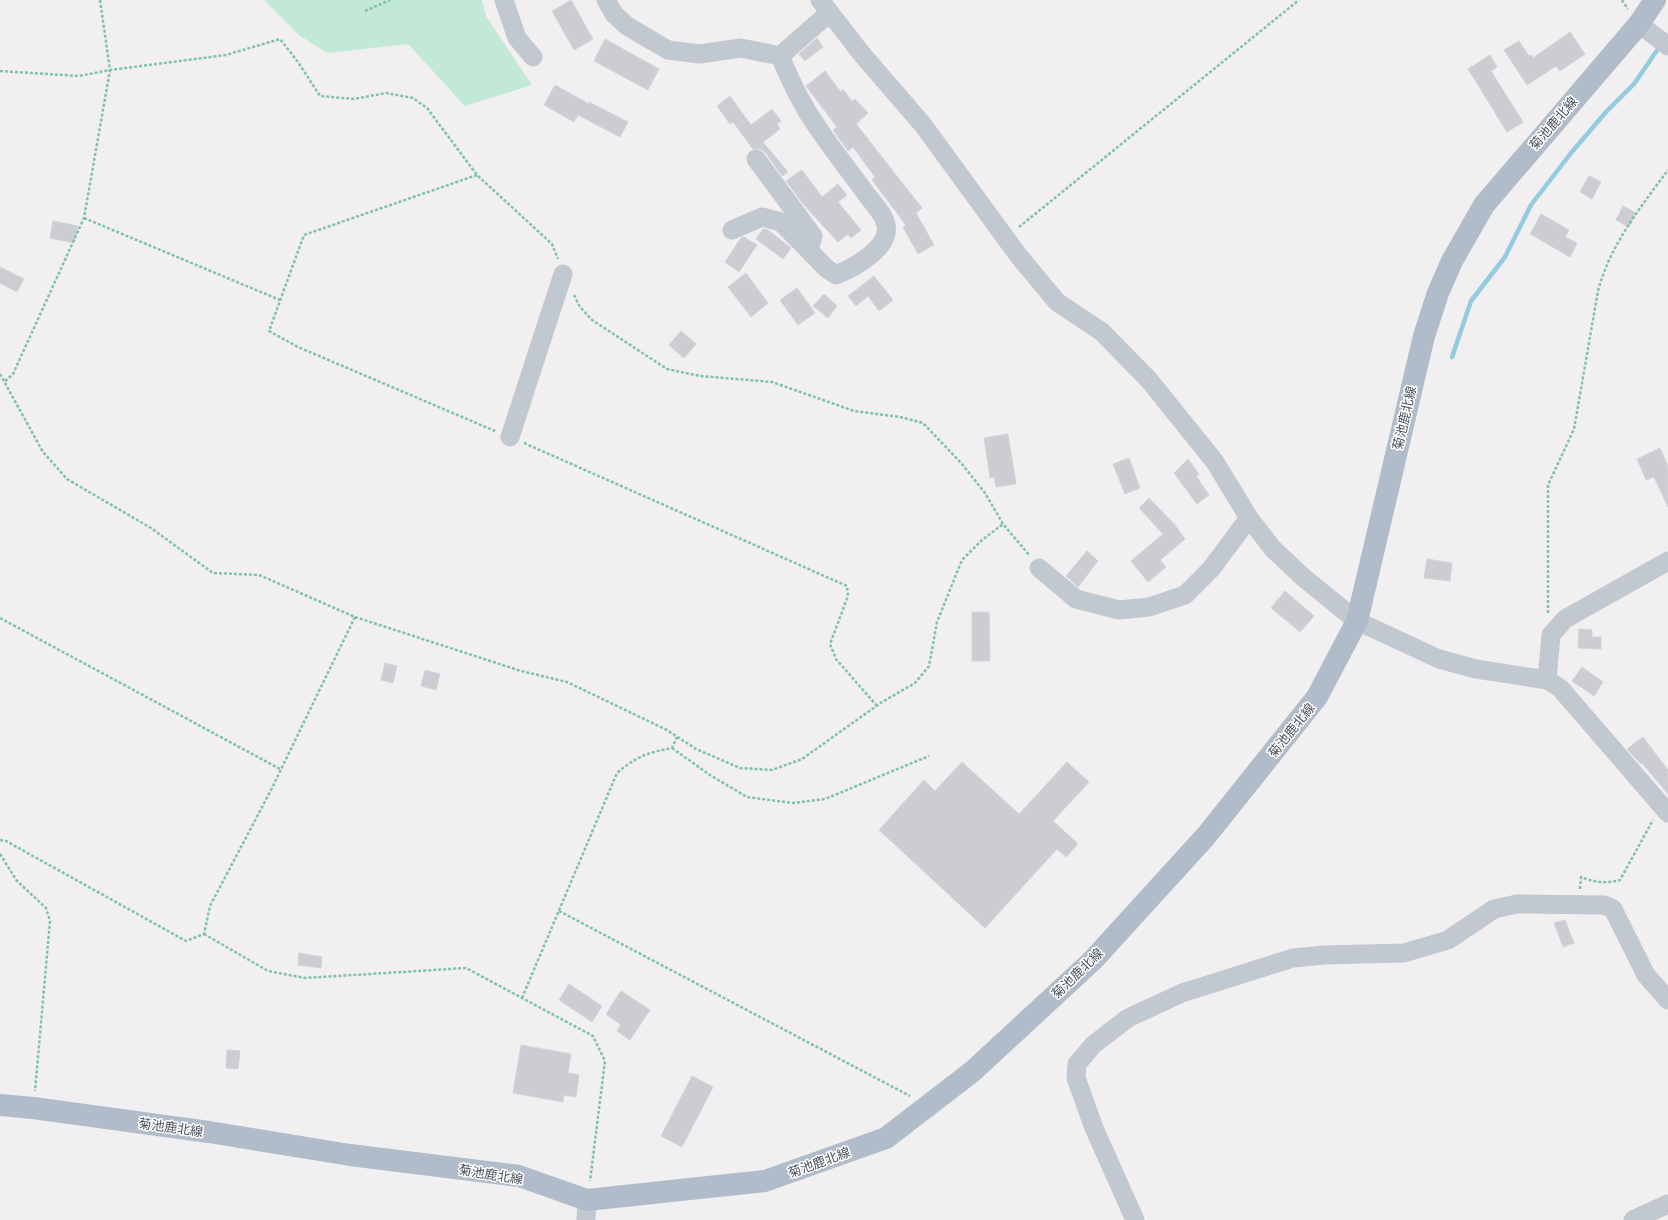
<svg xmlns="http://www.w3.org/2000/svg" width="1668" height="1220" font-family="'DejaVu Sans','Noto Sans JP',sans-serif">
  <style>
    .green { fill: #c2e9d5 }
    .lines { fill: none; stroke-linecap: round; stroke-linejoin: round }
    .stream { stroke: #94cbe1; stroke-width: 4.5 }
    .building { fill: #cccdd3; stroke: #d3d4d9 }
    .path { stroke: #7ec3a7; stroke-width: 2.5; stroke-dasharray: 3 2; stroke-linecap: butt }
    .minor { stroke: #c1c8cf; stroke-width: 19 }
    .major { stroke: #b1bcca; stroke-width: 22 }
    .labels { text-anchor: middle; stroke-width: 3; stroke-linejoin: round; paint-order: stroke }
    .street-label { font-size: 13px; fill: #49505a; stroke: #fff }
  </style>
  <rect width="100%" height="100%" fill="#f1efef"/>
  <!-- green -->
  <path class="green" d="M264,0h218l4,16 46,69 -67,21 -57,-62 -81,9 -28,-18z"/>
  <g class="lines">
    <!-- stream -->
    <path class="stream" d="M1452,357l19,-56 34,-44 26,-52 40,-52 35,-41 28,-28 26,-38"/>
  </g>
  <!-- building -->
  <path class="building" d="M571,0l22,39 -19,11 -22,-39z
    M1570,32l15,22 -25,17 -4,-5 -29,19 -23,-35 15,-9 10,15 2,-1 2,3z
    M817,38l6,9 -18,14 -6,-7z
    M605,39l54,30 -11,21 -54,-29z
    M1490,55l7,12 -6,4 32,51 -16,10 -39,-63z
    M825,71l16,21 2,-3 9,12 3,-2 13,14 -12,11 66,84 -6,5 18,32 -16,9 -15,-27 3,-2 -34,-45 3,-3 -22,-30 -5,4 -15,-21 4,-3 -31,-41z
    M555,85l34,19v-2l39,20 -8,15 -42,-22 -4,7 -30,-17z
    M730,96l21,29 21,-16 9,12 -4,3 3,5 -17,13 25,30 -6,4 -17,-24 -5,-3h-7l-20,-27 -3,2 -13,-18z
    M802,170l20,27 16,-13 9,11 -9,7 23,28 -10,8 -3,-4 -10,8 -34,-37 -18,-24z
    M1589,176l12,6 -9,17 -12,-7z
    M1623,206l13,7 -7,14 -13,-7z
    M1541,214l28,16 -4,7 12,6 -7,14 -40,-23z
    M53,221l25,5 -4,17 -24,-5z
    M763,229l5,1 23,18 -8,11 -27,-20z
    M744,237l13,8 -18,27 -14,-10 16,-24z
    M0,267l24,12 -7,13 -17,-9z
    M746,273l22,30 -17,14 -23,-30z
    M874,276l19,24 -14,11 -11,-15 -12,10 -8,-10z
    M797,288l18,25 -17,12 -18,-25z
    M824,294l13,12 -9,12 -15,-12z
    M681,331l15,13 -12,14 -15,-13z
    M1008,434l8,50 -20,3 -2,-10 -4,1 -6,-40z
    M1660,448l8,18v41l-14,-30 -8,3 -9,-21z
    M1129,458l11,30 -15,6 -12,-30z
    M1188,459l11,15 -3,2 13,19 -12,9 -23,-31z
    M1149,498l26,27 10,14 -25,21 6,7 -18,15 -17,-21 32,-27 -24,-26z
    M1087,551l11,10 -20,26 -12,-11z
    M1427,559l25,4 -2,18 -26,-3z
    M1285,591l29,25 -14,16 -29,-24z
    M972,612h17l1,49h-18z
    M1579,629l13,1v7h9v12l-23,-1z
    M385,663l12,3 -4,17 -12,-3z
    M1582,667l21,15 -9,14 -22,-15z
    M425,670l15,4 -4,16 -15,-4z
    M1643,737l25,33v24l-26,-31 -1,1 -14,-15z
    M962,762l57,52 48,-52 22,20 -36,39 25,23 -12,13 -9,-8 -72,79 -106,-98 45,-50 11,11z
    M1565,920l9,23 -11,4 -9,-24z
    M299,953l23,4 -1,11 -23,-3z
    M569,984l33,22 -10,16 -33,-22z
    M621,991l29,19 -20,30 -13,-9 4,-6 -15,-11z
    M521,1045l50,9 -3,19 11,2 -3,22 -12,-2 -1,7 -50,-9z
    M227,1050l13,1 -2,18 -12,-1z
    M692,1076l21,11 -31,60 -21,-11z"/>
  <g class="lines">
    <!-- path -->
    <path class="path" d="M100,0l10,70 116,-15 54,-16 18,23 22,34 34,3 32,-6 27,5 14,10 50,67 75,69 6,15
      M1622,0l6,9
      M365,11l25,-11
      M0,71l79,5 31,-6 -26,148 -71,156 -9,8
      M477,175l-173,60 -35,96 29,16 197,84
      M84,218l196,82
      M1019,227l280,-227
      M574,295l6,12 12,13 75,49 33,7 72,6 82,29 46,6 23,6 39,41 23,29 18,31 27,32
      M0,374l43,78 24,27 84,49 62,45 46,2 96,42 -85,175 -60,114 -6,28
      M524,443l323,143 1,10 -18,48 6,15 41,47
      M1548,613v-128l26,-56 24,-138c12,-46 42,-83 70,-121
      M355,617l166,54 46,11 100,48 29,19 44,19 32,2 30,-11 80,-57 33,-19 14,-17 8,-44 25,-62 20,-20 21,-16
      M0,618l280,151
      M672,748l38,27 37,22 46,6 32,-4 104,-43
      M0,840l6,1 180,100 18,-7
      M0,854l17,27 29,27 4,13 -15,170
      M1580,889l1,-12c12,5 26,7 39,3l33,-60
      M559,911l351,185
      M204,934l64,37 37,7 161,-10 127,68 12,25 -15,120
      M522,998l95,-225c20,-17 30,-20 55,-25l5,-11"/>
    <!-- minor -->
    <path class="minor" d="M504,0l13,38 16,19
      M606,0l8,14 13,12 41,24 31,4 42,-6 39,8
      M820,0l41,53 62,72 95,130 39,47 45,30 47,48 66,82 34,56 24,31 31,29 53,43 82,38 37,10 71,11 13,8 108,125
      M1639,24l29,22
      M780,56l49,-43
      M756,159l57,77 -4,14
      M732,230l30,-13 19,5 45,46 10,7c17,-7 55,-27 50,-50 -2,-11 -13,-22 -19,-30 -16,-22 -32,-42 -47,-64 -18,-25 -28,-47 -40,-75
      M510,437l53,-163
      M1039,568l37,31 43,11 30,-3 36,-12 26,-26 38,-51
      M1547,680l4,-45 14,-16 103,-58
      M586,1220l1,-20
      M1135,1220l-41,-92 -18,-50 1,-14 16,-19 35,-27 54,-25 111,-35 31,-3 80,-2 44,-13 46,-31 23,-5 87,1 9,4 33,66 22,25
      M1633,1220l35,-16"/>
    <!-- major -->
    <path class="major" d="M0,1105l33,3 176,24 141,23 169,21 68,24 178,-19 121,-43 87,-67 120,-111 113,-124 111,-139 40,-76 67,-285 14,-43 14,-32 32,-56 155,-181 16,-24"/>
  </g>
  <g class="labels">
    <!-- street labels -->
    <g class="street-label">
      <text transform="translate(1553 123) rotate(-49)" y="5">菊池鹿北線</text>
      <text transform="translate(1404 418) rotate(-77)" y="5">菊池鹿北線</text>
      <text transform="translate(1291 730) rotate(-51)" y="5">菊池鹿北線</text>
      <text transform="translate(1077 973) rotate(-44)" y="5">菊池鹿北線</text>
      <text transform="translate(171 1127) rotate(8)" y="5">菊池鹿北線</text>
      <text transform="translate(819 1162) rotate(-20)" y="5">菊池鹿北線</text>
      <text transform="translate(491 1174) rotate(9)" y="5">菊池鹿北線</text>
    </g>
  </g>
</svg>
